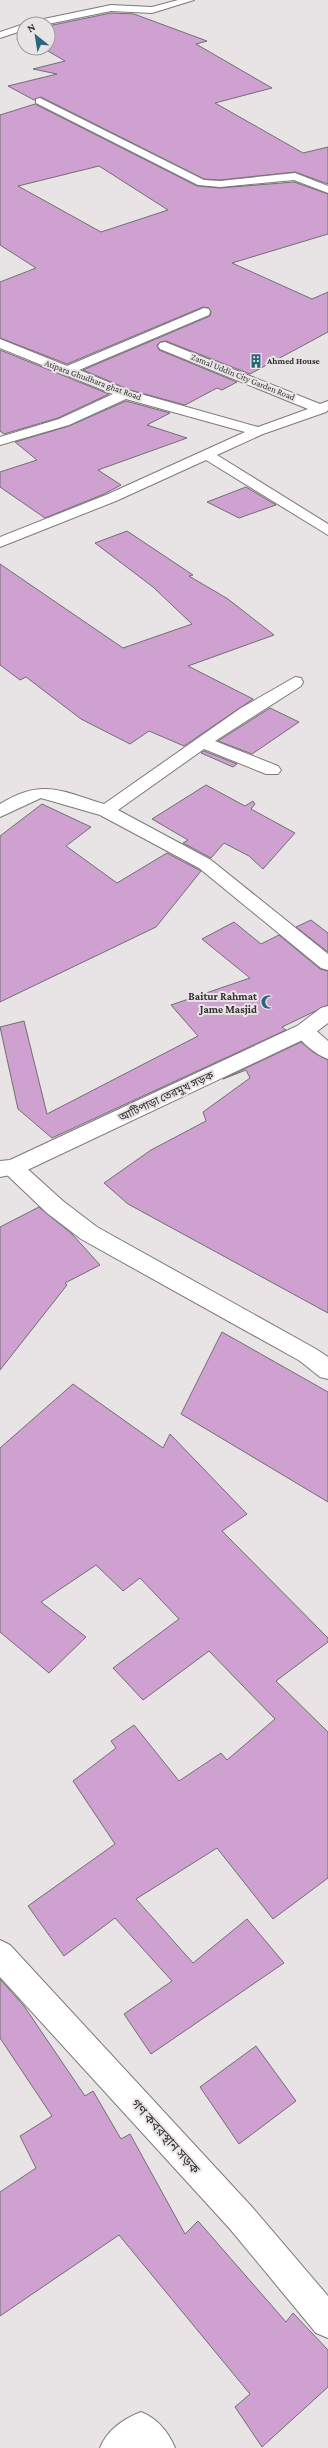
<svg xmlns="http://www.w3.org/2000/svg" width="328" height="2448" font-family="'Crimson Pro','Noto Sans Bengali',serif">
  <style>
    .building { fill: #cea1d1; stroke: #726f72; fill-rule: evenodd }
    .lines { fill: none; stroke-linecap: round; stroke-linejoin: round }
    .street-casing { stroke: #7d797a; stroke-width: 2 }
    .secondary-casing { stroke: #7d797a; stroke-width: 2 }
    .street { fill: #fff; fill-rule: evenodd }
    .secondary { fill: #fff; fill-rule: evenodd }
    .labels { text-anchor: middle; stroke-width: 4; stroke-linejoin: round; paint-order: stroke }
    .far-poi-label { font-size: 9px; font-weight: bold; fill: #312f30; stroke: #e8e3e5; text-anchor: start }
    .far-street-label { font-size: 9px; fill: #312f30; stroke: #e8e3e5 }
    .poi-label { font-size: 11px; font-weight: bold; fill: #312f30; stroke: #e8e3e5; text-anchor: end }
    .street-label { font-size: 11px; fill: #312f30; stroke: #e8e3e5 }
    .near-street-label { font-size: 13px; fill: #312f30; stroke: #e8e3e5 }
  </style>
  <rect width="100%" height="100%" fill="#e8e3e5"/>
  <!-- building -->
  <path class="building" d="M111,13l23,1 73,27 -11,3 76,44 -57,15 88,50 25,-6v37l-33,-12 -75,8 -16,-1 -163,-82 -7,3 -26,-14 49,-12 -24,-5 32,-8 -17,-10v-25z
    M35,104l162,82 23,2 74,-6 34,12v40l-96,29 80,36 16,-7v40l-78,42 -84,-33 -6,1 -3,3 2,5 78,32 -15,8 -5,-2 -32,17 -55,-15 -47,-20 127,-54 1,-4 -2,-4 -6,-1 -136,57 -67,-26v-56l36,-14 -36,-23v-130zM99,166l69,44 -67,22 -83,-46z
    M0,350l109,44 -51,24 -54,16 -4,-3z
    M126,401l44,12 -23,12 40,13 -89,32 23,15 -17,9 -59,24 -45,-31v-15l37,-12 -22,-18 54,-16z
    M246,487l30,18 -37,13 -32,-16z
    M127,531l66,44 -4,1 39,23 46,36 -86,31 65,33 -69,47 -35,-15 -19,13 -49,-25 -55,-42 -6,3 -20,-15v-101l123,84 69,-24 -39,-37 -58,-44z
    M270,708l29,14 -47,32 -34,-13z
    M204,751l33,13 -4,3 -32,-14z
    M206,785l39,21 8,-5 2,3 -4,5 44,24 -32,36 -14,-13 -25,-13 -13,15 -28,-15 5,-3 -36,-21z
    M42,804l49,23 -25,19 51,37 50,-30 34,18 -45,56 -156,75v-166z
    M311,920l17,13v19l-32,-25z
    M234,922l27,22 18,-9 41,34 8,2v34l-46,22 4,3 -234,108 -34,-29 -18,-82 24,-6 23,93 151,-78 -27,-31 79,-27 -48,-39z
    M301,1042l12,10 15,8v253l-200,-109 -24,-21 47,-33 55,-29 -3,-9 47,-34 -4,-8 -23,9z
    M39,1207l33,27 28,31 -35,18 2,2 -67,85v-143z
    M222,1332l106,60v110l-147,-88z
    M73,1384l90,64 7,-14 77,80 -25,17 106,107v4l-52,39 52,51v146l-55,41 -56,-71 -81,51 57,64 54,-44 37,44 -133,91 -27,-40 48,-33 -57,-63 -51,38 -36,-50 87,-62 -42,-63 43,-33 -5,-7 23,-16 45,56 42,-28 6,7 48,-41 -66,-68 -66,49 -30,-32 66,-49 -39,-41 -17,13 -27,-26 -55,37 45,35 -37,36 -49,-41v-184z
    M0,1979l24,27 61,90 8,-5 28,48 9,-5 55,100 13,-13 88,101 7,-9 35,37v37l-66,60 -27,-40 15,-13 -131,-159 -119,81v-124l36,-24 -16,-32 32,-20 -52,-78z
    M256,2046l40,55 -57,43 -39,-57z"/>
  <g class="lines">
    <defs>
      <path id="street" d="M178,0h16l-42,13 -41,-2 -63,13h-19l5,-3 77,-16 41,2z
        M24,24v6l-24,8v-6z
        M40,98l164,82 16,1 75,-8 33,13v7l-34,-13 -74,7 -22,-2 -162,-82v-4z
        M204,308l5,1 1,3 -1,3 -130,55 51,21 128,36 50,-18 -148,-60 -2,-3 2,-3 5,-1 155,62 8,-3v9l-2,2 -63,22 -46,21 111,69v11l-122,-75 -90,41 -116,46v-10l106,-42 139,-63 -119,-33 -57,26 -69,20v-8l59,-18 54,-25 -113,-46v-9l67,27z
        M295,677l6,1 2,4 -2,4 -86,55 63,25 3,4 -3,4h-12l-62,-25 -86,61 93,50 117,94v16l-7,-2 -122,-100 -99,-53 -59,-17 -41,19v-13c42,-26 61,-13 104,0l137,-96z
        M304,1024l7,2 17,15v18c-12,-4 -27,-17 -34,-28l3,-5z
        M13,1160l8,3 42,38 34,26 219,122 12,8v22l-8,-2 -20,-16 -219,-122 -34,-26 -42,-40 -3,-5 3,-5z
        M0,1940l10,5 242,262 76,89v42l-12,-5 -86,-104 -230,-252z
        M141,2412c17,7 27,19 34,36h-75c7,-18 23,-29 41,-36z"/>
      <path id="secondary" d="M328,1006v17l-17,13 -290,137 -21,4v-16l10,-1 287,-134 24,-18z"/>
    </defs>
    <!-- street casing -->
    <use href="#street" class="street-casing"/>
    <!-- secondary casing -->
    <use href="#secondary" class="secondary-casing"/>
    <!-- street -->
    <use href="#street" class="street"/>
    <!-- secondary -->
    <use href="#secondary" class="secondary"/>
  </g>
  <!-- icons -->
  <defs>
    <symbol id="building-bare" viewBox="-9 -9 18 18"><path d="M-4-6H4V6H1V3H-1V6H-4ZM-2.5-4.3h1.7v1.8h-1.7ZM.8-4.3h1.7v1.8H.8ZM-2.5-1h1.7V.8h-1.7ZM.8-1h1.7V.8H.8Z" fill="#2a677e" stroke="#e8e3e5" stroke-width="2.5" paint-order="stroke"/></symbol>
    <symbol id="mosque-bare" viewBox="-9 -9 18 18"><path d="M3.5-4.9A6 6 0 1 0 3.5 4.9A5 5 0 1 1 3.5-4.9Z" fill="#2a677e" stroke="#e8e3e5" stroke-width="2.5" paint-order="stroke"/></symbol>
  </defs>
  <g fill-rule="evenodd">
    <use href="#building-bare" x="246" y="351" width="20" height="20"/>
    <use href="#mosque-bare" x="258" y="992" width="20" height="20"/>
  </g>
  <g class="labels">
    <!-- far-poi labels -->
    <g class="far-poi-label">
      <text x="267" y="364">Ahmed House</text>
    </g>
    <!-- far-street labels -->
    <g class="far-street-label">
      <text transform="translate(243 377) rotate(22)" y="3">Zamal Uddin City Garden Road</text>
      <text transform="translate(93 380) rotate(20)" y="3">Atipara Ghudhara ghat Road</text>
    </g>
    <!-- poi labels -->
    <g class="poi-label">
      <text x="257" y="1000">Baitur Rahmat<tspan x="257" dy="13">Jame Masjid</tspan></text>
    </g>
    <!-- street labels -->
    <g class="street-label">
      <text transform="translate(166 1096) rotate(-25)" y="4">আটিপাড়া তেরমুখ সড়ক</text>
    </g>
    <!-- near-street labels -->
    <g class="near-street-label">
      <text transform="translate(166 2136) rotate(48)" y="5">গণ কবরস্থান সড়ক</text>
    </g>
  </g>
  <!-- north arrow -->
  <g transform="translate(36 36) rotate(330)"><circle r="19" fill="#e8e3e5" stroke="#9f9b9d"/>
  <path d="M0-3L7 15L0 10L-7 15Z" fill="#2a677e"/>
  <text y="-6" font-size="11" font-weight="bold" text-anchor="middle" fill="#312f30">N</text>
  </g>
</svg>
